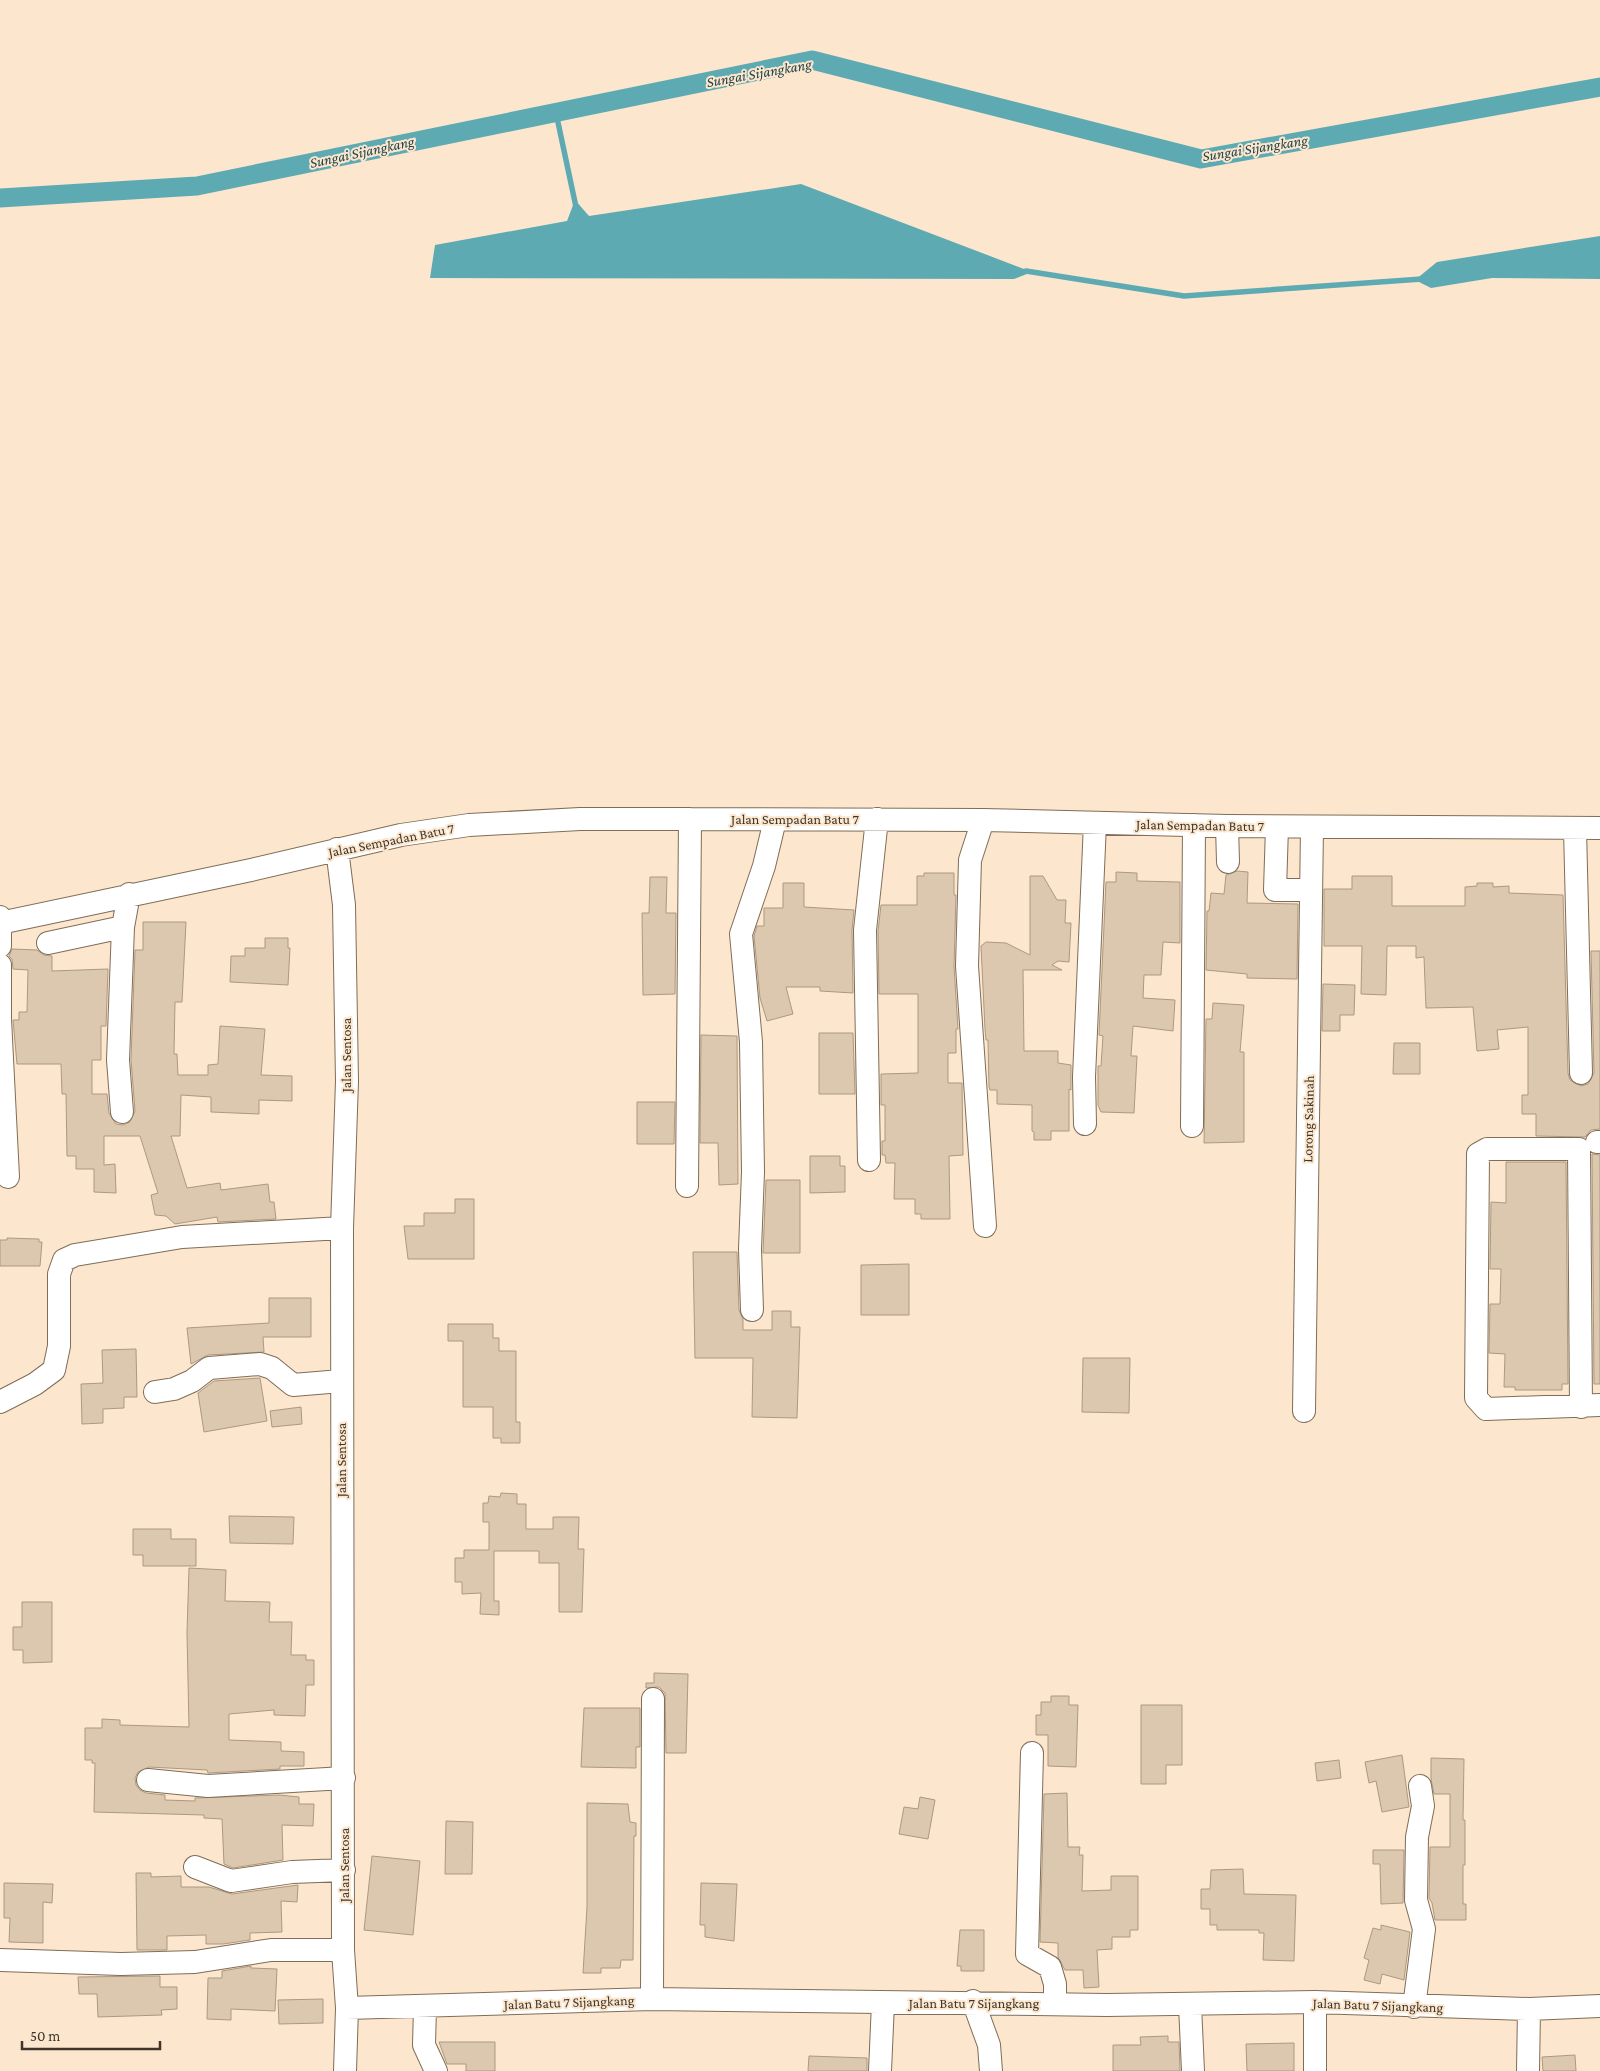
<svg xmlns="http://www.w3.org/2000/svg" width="1600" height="2071" font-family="'Crimson Pro',serif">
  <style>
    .water { fill: #5eaab3 }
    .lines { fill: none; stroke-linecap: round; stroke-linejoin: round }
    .stream { stroke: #5eaab3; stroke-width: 5.5 }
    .canal { stroke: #5eaab3; stroke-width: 19 }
    .building { fill: #dcc7af; stroke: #ac9981 }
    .minor-casing { stroke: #7f6d57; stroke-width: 24 }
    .minor { stroke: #fff; stroke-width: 22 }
    .labels { text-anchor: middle; stroke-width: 4; stroke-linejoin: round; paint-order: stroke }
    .street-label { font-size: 14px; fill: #3d352c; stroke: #fce7ce }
    .water-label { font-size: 15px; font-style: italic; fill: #204449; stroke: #fce7ce }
  </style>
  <rect width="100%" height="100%" fill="#fce7ce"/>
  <!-- water -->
  <path class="water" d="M801,184l231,88 -18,7 -584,-1 5,-33 132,-24 8,-21 14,16z
    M1600,236v43l-108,-1 -61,10 -16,-8 22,-18z"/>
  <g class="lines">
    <!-- stream -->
    <path class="stream" d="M556,113l20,94
      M1026,271l158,25 238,-17"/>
    <!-- canal -->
    <path class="canal" d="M0,198l197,-12 615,-126 389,99 399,-72"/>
  </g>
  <!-- building -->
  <path class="building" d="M1237,871l11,1 -1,31 51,1 -1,75 -50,-1v-4l-41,-4 1,-59h2l2,-18 13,1 2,-19z
    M1116,872l21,1v8l43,1v61l-17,-1 -2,33h-17l-1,23 32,2 -2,31 -40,-5 -2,30h6l-3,57 -33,-1 -3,-7v-39h3l2,-30 -4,-1 7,-153h10z
    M924,873h30v22h2l-2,71 4,63h-2v24h-8v30h14l1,72 -14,1 1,63h-29v-5h-6v-15h-21l1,-36h-9l-1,-8h-3v-14h3v-36h-4v-31l37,-1v-79h-39l-1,-63 3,-26h36v-29h7z
    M1030,876h13l14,24h9l-1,23h6l-2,39 -11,-1 -6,4 10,5h-39l1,81h34v12l13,2v25l-2,-1v42h-18v9h-17v-8l-2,-1v-26l-35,-1v-14h-7l-1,-3 -1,-47h-2l-1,-11 -4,-83 5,-4 20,1 24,12z
    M1352,876h40v30h73v-19l12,-1v-3h16v4l16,-1v7l54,2 5,178 2,7 11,6 7,-2 6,-11 -3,-122h9v178l-9,1 -6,7 -49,-1v-22h-14v-19h6v-68l-31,3 2,19 -22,2 -4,-44 -47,1 -2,-51 -8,1v-12h-29l-1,49 -25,-1 1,-48h-38v-57h28z
    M650,877h17l-1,36h10l-1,81 -32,1 -1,-82h7z
    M783,883h21v24l50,3 -2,20 1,63 -33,-2v-4h-34l7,27 -26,7 -7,-23 -6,-62 3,-10h7v-18h19z
    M143,922h43l-4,80h-7l-1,52h3l1,21h30v-10l10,-1 2,-38 45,3 -4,46 31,1v25l-33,-1v14l-48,-2v-15l-30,-2 -1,41h-9l16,52 33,-5 1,7 47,-6 2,18h4l2,17 -58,3 -1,-5 -42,7 -9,-8 -11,-1 -4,-20 7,-2 -18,-57h-36v29l11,-1 1,29 -22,-1v-23h-18v-13h-9l-1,-62h-4l-1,-30h-44l-4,-44h6v-8h8l1,-42 -15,-1 -1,-10 -3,-3 3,-7 25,1 7,5 8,1v15l56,-2 -2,57h-5v34h-9v34h15l2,19 7,11 7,1 7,-3 5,-11 -4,-51 4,-110h8z
    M265,938h23v10h2l-2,37 -58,-3 1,-26h14v-8h20z
    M1323,984l32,1 -1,30h-14v16h-18z
    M1213,1003l31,2 -4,47h4v90l-40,1 2,-124h6z
    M819,1033h34l2,61h-36z
    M701,1035l36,1 1,148 -19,1 -1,-42h-18z
    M1394,1043h26v31h-27z
    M637,1102h38l-1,42h-37z
    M1592,1154l8,1v229h-6z
    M810,1156h30v10h5v26l-35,1z
    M1506,1162h60l2,222h-6v6h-47v-3h-11l1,-33 -16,-1 1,-49h10l1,-35h-11l1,-67 15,1z
    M766,1180h34v73h-37z
    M455,1199h19v60h-66l-4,-33h20v-13h31z
    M7,1238l32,1v3h3l-2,24h-40v-26h7z
    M693,1252h44l2,58 4,9v11h29v-19h19v16h9l-3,91 -45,-1 1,-59h-58z
    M909,1264v51h-48v-50z
    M269,1298h42v39h-48l1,15 -56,3 -17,9 -4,-36 82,-5z
    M448,1324h45v14h6v13h17v71h4v21h-19v-5h-8v-31h-30v-66h-15z
    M136,1349l1,48h-13v11l-21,1v14l-21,1 -1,-40 22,-1 -1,-33z
    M1083,1358h47l-1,55 -47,-1z
    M260,1378l7,43 -63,11 -6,-39 16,-12z
    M301,1407l1,17 -30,3 -2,-16z
    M501,1493l16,1v10h9v25h27v-12h26l-1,32h6l-2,63h-23v-49h-20v-12h-45v50h5v14l-19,-1 1,-21 -19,1v-12h-7v-24h9v-8h25v-28h-6v-19h5l1,-7 11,1z
    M229,1516l65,1 -1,27 -63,-1z
    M133,1529h38v10h25v27h-53v-11h-10z
    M189,1568l37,2 -1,31 45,1 -1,20h23l-1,33h15v5h8v25h-8l-1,31 -31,-1v-5l-45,4v26l52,2v9l23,1v14h-24v3l-72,4 -1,-3 -58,-3 -11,5 -3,6 1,7 4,5 6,3 19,2v5l30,1v-3l84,-3 20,2v7h15l-1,22 -31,-1 1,35 -50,8 -9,-4 -2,-45 -18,-1v-3l-110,-3 1,-49h-3v-3h-7v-32h17v-9l18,1v5l69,2 -2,-94z
    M22,1602h30v60l-29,1v-13h-10v-23h9z
    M654,1673l34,1 -2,79h-20l-1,-60 -6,-6 -13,1v-5h8z
    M1051,1696h18v9h9l-2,62 -28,-1v-31h-12v-20h5v-13h10z
    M1141,1705h41v60h-16v19h-25z
    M584,1708h56v39h-4v21l-55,-1z
    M1402,1755l7,52 -27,5 -6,-31 -7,2 -4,-21z
    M1431,1758l33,1 -1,61h2v45h-2v39h3v16h-31l-3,-17 -3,-5 1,-51h20v-53h-16l-3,-15z
    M1339,1760l2,18 -24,3 -2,-18z
    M1067,1793l1,54h12l-1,8h4l-1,36 29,-1v-14h27v54h-8v7h-18v12l-15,1 2,37 -15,1 -1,-18h-18l-7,-13v-14l-18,-1 4,-148z
    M920,1797l15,3 -7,39 -29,-5 5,-27 14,2z
    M587,1803l41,1 2,18 6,1v13h-2l-1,124h-12l-1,8h-19v5h-18l4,-66z
    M446,1821l27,1 -1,52h-27z
    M1373,1850h31l-1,53 -22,1 -1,-40h-7z
    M372,1856l48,5 -7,74 -49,-5z
    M1243,1869l1,25 52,1 -2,66 -31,-1 1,-27h-5v-3h-42v-5h-7v-16h-9v-20h9l1,-19z
    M136,1873h15v4l30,-1v11h28l23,7 66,-9 -1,17 -16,-1 1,31 -32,1v7l-27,4h-17v-9l-39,1v14h-30z
    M4,1883l49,1 -1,19 -9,-1v41l-34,-1 1,-24h-6z
    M701,1883l36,1 -3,57 -29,-4v-12h-5z
    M1381,1925l29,7 -6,48 -22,-6 -2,10 -16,-4 5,-20 -5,-2 9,-30 8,2z
    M960,1930h24v41h-23v-5h-4z
    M251,1966v2l26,1 -2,42 -44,-2v11l-24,-1 1,-41h14v-7z
    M160,1976v11h17v22l-16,1 1,5 -64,2 -1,-23h-18l-1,-17z
    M323,1999v24l-44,1 -1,-24z
    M1168,2036v6h11l1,29h-67v-26h28l-1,-8z
    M439,2042h56v29h-29v-7h-19z
    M1294,2043v28h-47l-1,-27z
    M1575,2055l1,16h-33l-1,-14z
    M809,2056l58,2v13h-59z"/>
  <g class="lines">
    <defs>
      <path id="minor" d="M983,820l-13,40 -3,106 18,260
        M1227,826l1,36
        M1277,827l-2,63h36
        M1575,829l6,244
        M337,849l7,56 3,176 -5,147 1,722 4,58 -2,63
        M0,917v29
        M0,923l251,-53 150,-35 68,-10 111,-6h110l293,1 244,6 373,2
        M48,943l75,-16
        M0,965v52
        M0,1019l8,158
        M122,1112l-4,-52 5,-133 6,-33
        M1085,1124l-1,-47 11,-254
        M1192,1126l2,-301
        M1597,1142h3
        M869,1160l-4,-230 12,-111
        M687,1186l3,-367
        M752,1310l-2,-61 3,-77 -2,-130 -10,-108 23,-68 11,-46
        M155,1392l19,-3 18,-8 17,-13 51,-4 12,4 21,17 48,-4
        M0,1402l35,-18 19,-14 5,-24v-72l5,-14 11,-5 107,-18 160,-9
        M1581,1407l-2,-258h-92l-9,5 -2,244 10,11 114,-4
        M1304,1411l8,-584
        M1032,1753l-5,201 23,13 5,17v19
        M148,1780l60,6 136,-8
        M195,1867l36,14 61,-9 52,-2
        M0,1960l121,4 74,-2 76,-12h72
        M652,1999l1,-300
        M973,2001l16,44 2,26
        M1315,2002v69
        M1190,2005l3,66
        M425,2007l-1,38 12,26
        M1414,2007l10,-78 -8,-29 1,-63 6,-31 -3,-20
        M347,2008l305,-9 455,6 208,-3 214,7 71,-3
        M880,2071l3,-68
        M1528,2071l1,-62"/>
    </defs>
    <!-- minor casing -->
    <use href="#minor" class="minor-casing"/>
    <!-- minor -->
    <use href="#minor" class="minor"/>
  </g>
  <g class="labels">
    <!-- street labels -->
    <g class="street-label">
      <text x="795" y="824">Jalan Sempadan Batu 7</text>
      <text transform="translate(1200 825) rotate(1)" y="5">Jalan Sempadan Batu 7</text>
      <text transform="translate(391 840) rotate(-11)" y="5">Jalan Sempadan Batu 7</text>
      <text transform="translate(346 1055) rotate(-90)" y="5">Jalan Sentosa</text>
      <text transform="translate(1308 1119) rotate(-89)" y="5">Lorong Sakinah</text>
      <text transform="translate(341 1460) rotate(-90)" y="5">Jalan Sentosa</text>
      <text transform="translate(344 1865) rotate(-90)" y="5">Jalan Sentosa</text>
      <text transform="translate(569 2002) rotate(-2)" y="5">Jalan Batu 7 Sijangkang</text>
      <text x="974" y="2008">Jalan Batu 7 Sijangkang</text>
      <text transform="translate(1378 2005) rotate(2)" y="5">Jalan Batu 7 Sijangkang</text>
    </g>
    <!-- water labels -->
    <g class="water-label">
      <text transform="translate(759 73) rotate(-10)" y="5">Sungai Sijangkang</text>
      <text transform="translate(1255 148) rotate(-9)" y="5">Sungai Sijangkang</text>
      <text transform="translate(362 152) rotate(-12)" y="5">Sungai Sijangkang</text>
    </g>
  </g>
  <!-- scale -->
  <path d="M22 2041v8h138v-8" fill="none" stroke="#3d352c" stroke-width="2.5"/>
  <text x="30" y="2041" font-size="15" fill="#3d352c" stroke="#fce7ce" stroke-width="4" paint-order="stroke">50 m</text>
</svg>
